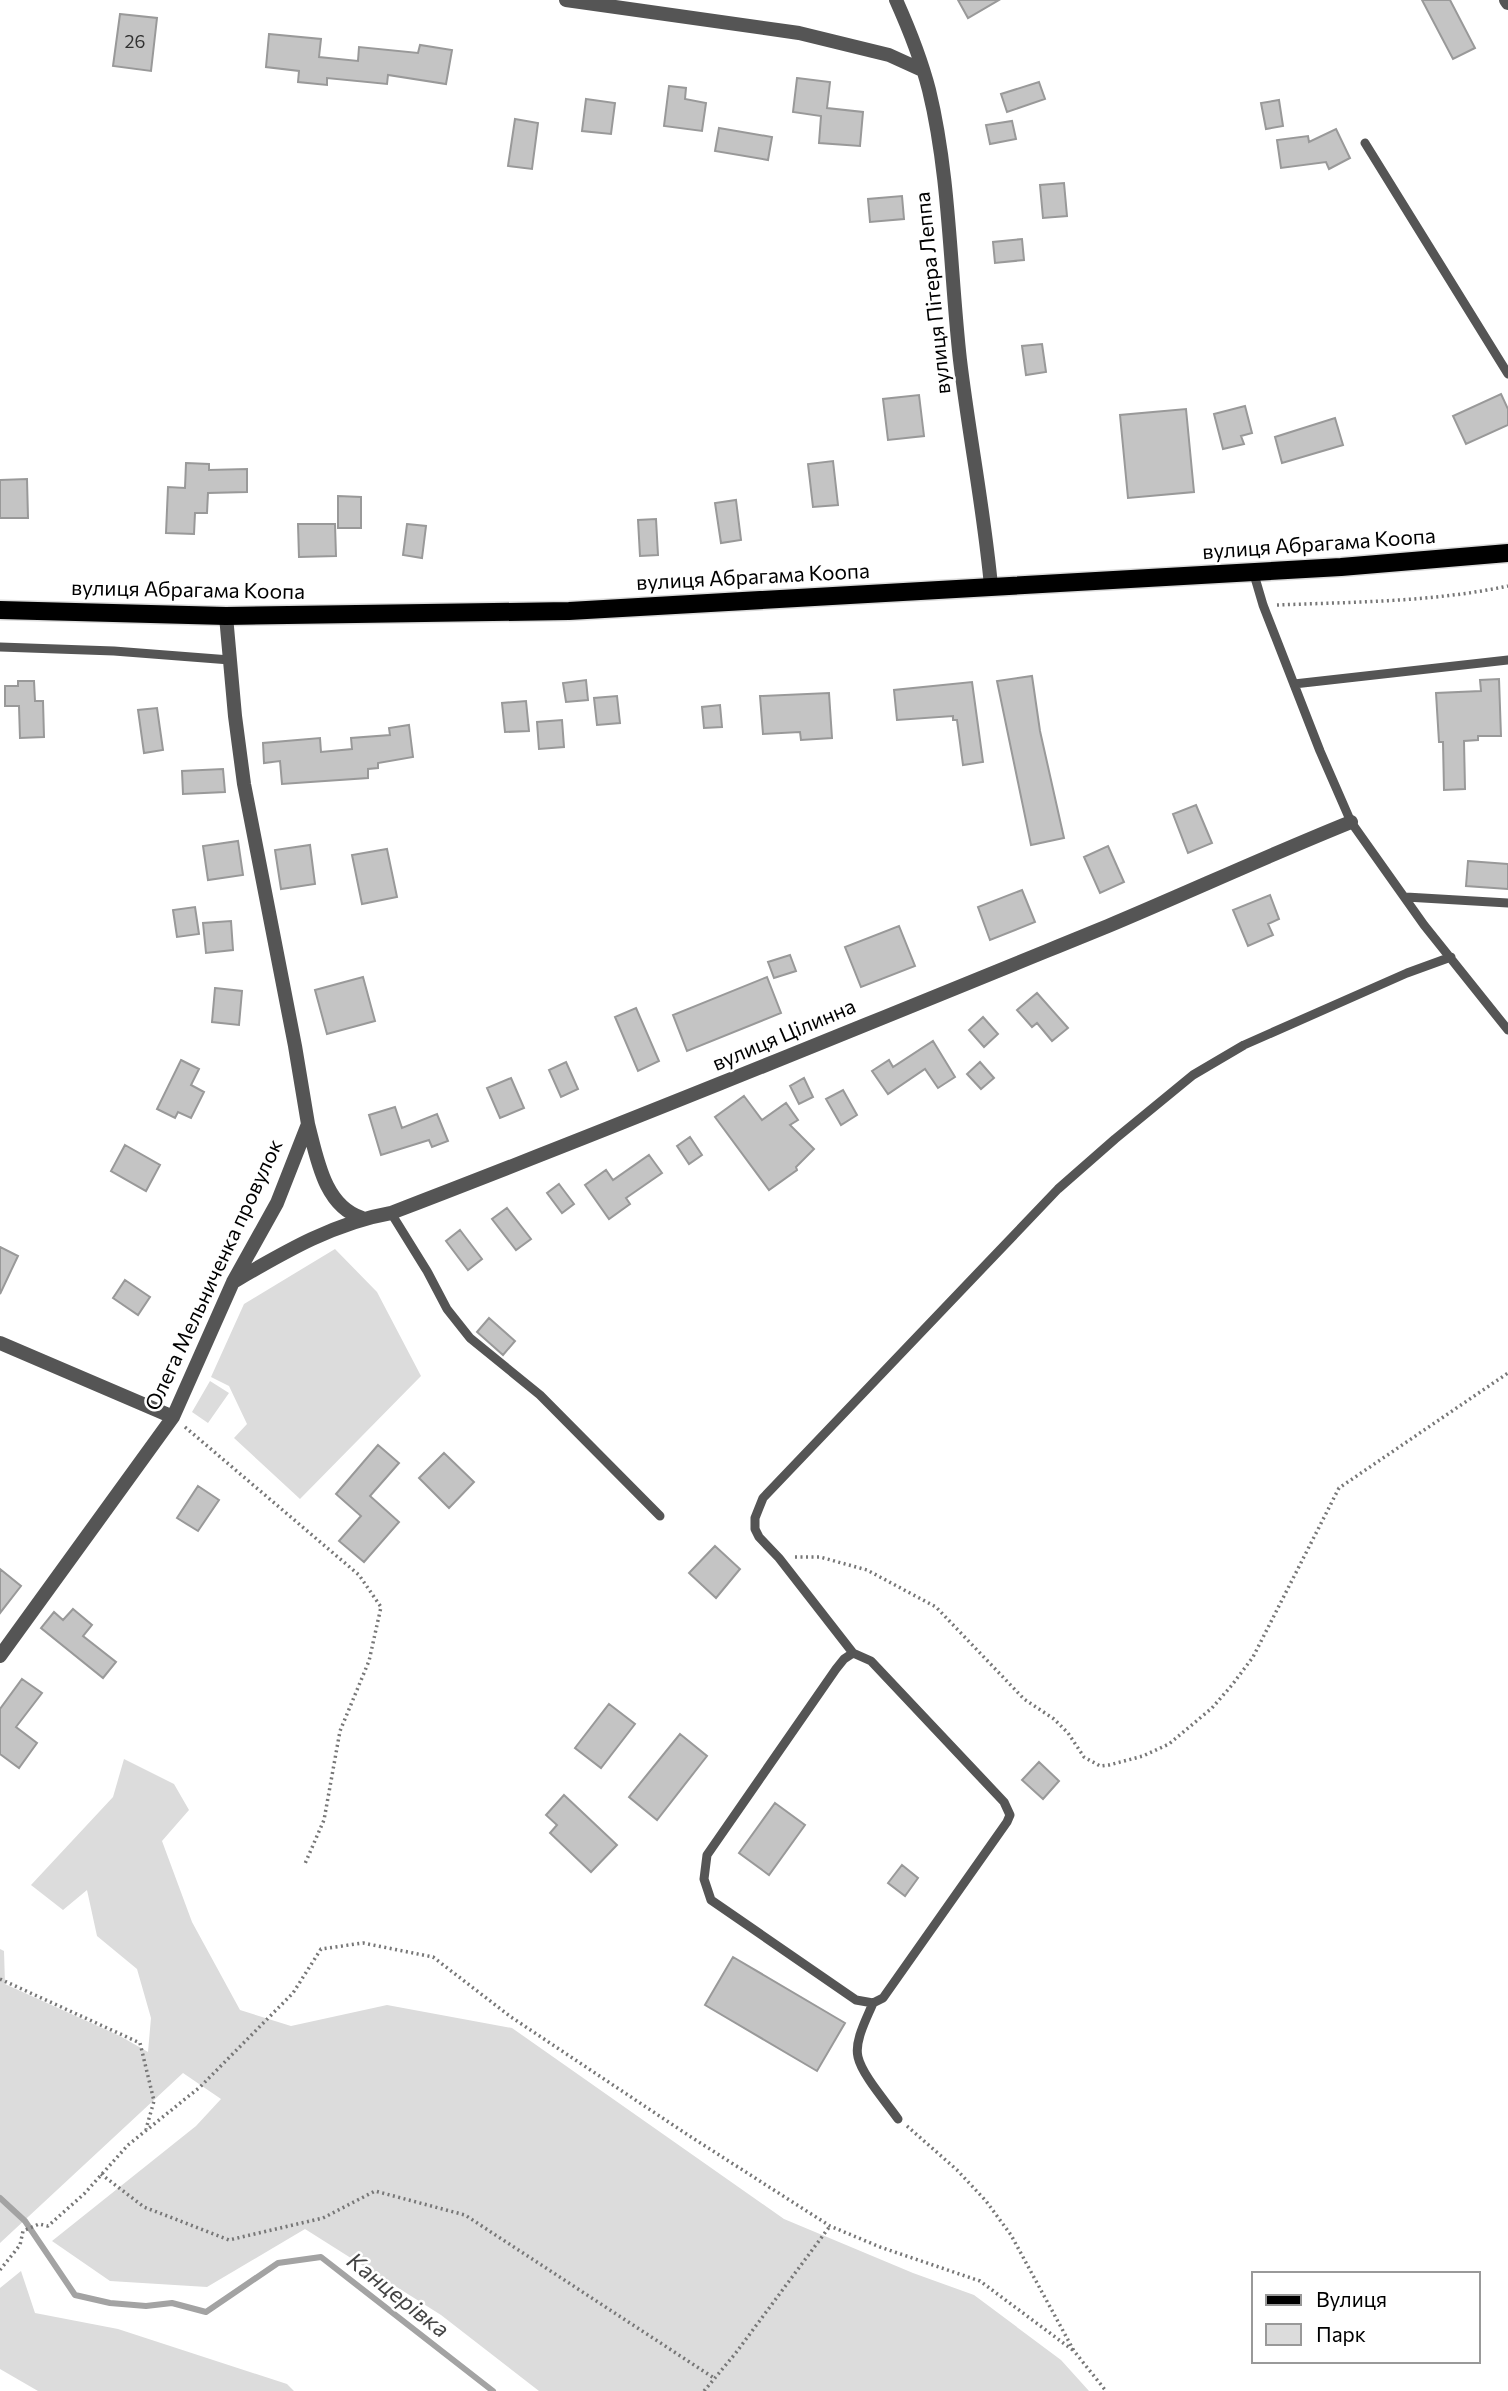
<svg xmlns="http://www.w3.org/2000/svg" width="1508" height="2391" font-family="Commissioner,sans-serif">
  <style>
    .green { fill: #dcdcdc }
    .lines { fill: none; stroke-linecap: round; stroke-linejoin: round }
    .stream { stroke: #a3a3a3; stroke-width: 6 }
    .building { fill: #c4c4c4; stroke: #999; stroke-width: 2 }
    .primary-casing { stroke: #dbdbdb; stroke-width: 21 }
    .path { stroke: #777; stroke-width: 3.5; stroke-dasharray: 2 3.5; stroke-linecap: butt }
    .lane { stroke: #555; stroke-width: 9 }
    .street { stroke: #555; stroke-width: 14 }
    .primary { stroke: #000; stroke-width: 18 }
    .labels { text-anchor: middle; stroke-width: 5; stroke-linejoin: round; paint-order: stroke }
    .number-label { font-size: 18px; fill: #313131 }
    .street-label { font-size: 21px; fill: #000; stroke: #fff }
    .water-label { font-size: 23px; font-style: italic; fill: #444; stroke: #fff }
  </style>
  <rect width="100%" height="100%" fill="#fff"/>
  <!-- green -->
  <path class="green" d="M335,1249l42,43 44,84 -121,123 -66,-61 13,-14 -18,-38 -18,-9 33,-73z
    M210,1381l19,12 -21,30 -16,-11z
    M124,1759l50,25 15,26 -27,31 30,81 48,88 51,16 96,-21 125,23 272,191 129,54 61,22 87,65 28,31h-550l-98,-76 -136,-86 -98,58 -97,-6 -58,-40 144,-115 25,-27 -38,-26 -183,170v-294l4,2 1,33 115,52 28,16 3,-34 -14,-49 -40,-33 -10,-46 -24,20 -32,-25 82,-88z
    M21,2271l14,42 83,16 169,55 7,7h-256l-38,-22v-81z"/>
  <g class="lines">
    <!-- stream -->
    <path class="stream" d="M0,2198l25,23 50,74 35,8 36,3 26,-3 34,9 72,-49 43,-6 172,134"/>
  </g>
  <!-- building -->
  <path class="building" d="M958,0h41l-31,18z
    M1422,0h28l25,48 -22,11z
    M120,14l37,4 -6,53 -38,-5z
    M269,34l52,5 -2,18 39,4 1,-14 59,6 2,-8 32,5 -6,34 -58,-9 -1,9 -60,-6v7l-29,-3 1,-11 -33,-4z
    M797,78l33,4 -3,26 36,4 -3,34 -41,-3 2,-27 -28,-4z
    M1039,82l6,17 -38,13 -6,-18z
    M669,86l17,2 -1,11 21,4 -4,28 -38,-5z
    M586,99l29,4 -4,31 -29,-3z
    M1279,100l4,26 -17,3 -5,-26z
    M515,119l23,4 -6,46 -24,-3z
    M1012,121l4,18 -26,5 -4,-19z
    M719,128l53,9 -4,23 -53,-9z
    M1336,129l14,29 -21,11 -3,-7 -45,6 -4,-28 31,-4 1,6z
    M1064,183l3,33 -24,2 -3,-33z
    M902,196l2,23 -34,3 -2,-23z
    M1022,239l2,21 -29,3 -2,-21z
    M1042,344l4,28 -20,3 -4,-29z
    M1501,394l7,15v16l-42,19 -13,-28z
    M919,395l5,41 -36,4 -5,-41z
    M1245,406l7,27 -11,3 3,8 -21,5 -9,-35z
    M1186,409l8,83 -66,6 -8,-83z
    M1335,418l8,27 -61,18 -7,-26z
    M833,461l5,44 -25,2 -5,-43z
    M186,463l23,1v6l38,-1v23l-39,1 -1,20h-12l-1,21 -28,-1 2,-46 17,1z
    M27,479l1,39h-28v-38z
    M338,496l23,1v31h-23z
    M736,500l5,40 -20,3 -6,-40z
    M656,519l2,36 -18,1 -2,-36z
    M298,524h37l1,32 -37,1z
    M407,524l19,2 -4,32 -19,-3z
    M1032,676l8,55 24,107 -33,7 -34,-164z
    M1499,679l2,57h-23v4l-14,1 1,48 -21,1 -1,-48h-4l-3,-49 45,-2 -1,-11z
    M586,680l2,20 -22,2 -3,-19z
    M18,681h16l1,20h8l1,36 -24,1 -1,-32h-14v-20h13z
    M972,682l11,80 -20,3 -6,-45h-4v-4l-56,4 -3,-30z
    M829,693l3,45 -31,2 -1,-8 -37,2 -3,-38z
    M617,696l3,27 -23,2 -3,-27z
    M526,701l3,30 -24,1 -3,-29z
    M720,705l2,22 -18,1 -2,-21z
    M157,708l6,42 -19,3 -6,-43z
    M562,720l2,27 -25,2 -2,-27z
    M409,725l4,32 -35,6v5l-10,1v9l-86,6 -2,-23 -16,2 -1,-20 57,-5 1,14 31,-3 -1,-11 39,-3 -1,-7z
    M223,769l2,23 -42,2 -1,-23z
    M1196,805l16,38 -24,10 -15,-39z
    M238,841l5,34 -35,5 -5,-34z
    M310,845l5,39 -34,5 -6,-39z
    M1108,846l16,36 -24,11 -16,-36z
    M387,849l10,48 -35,7 -10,-49z
    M1468,861l40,3v25l-42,-3z
    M1022,890l13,32 -45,18 -12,-33z
    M1270,895l9,24 -11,5 5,11 -25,11 -15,-36z
    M195,907l4,27 -22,3 -4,-27z
    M231,921l2,29 -27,3 -3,-30z
    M899,926l16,40 -54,21 -16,-40z
    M790,955l6,16 -22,7 -6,-16z
    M363,977l12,44 -48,13 -12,-44z
    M767,977l14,36 -94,38 -14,-36z
    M215,988l27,3 -3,34 -27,-3z
    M1037,993l31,35 -16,13 -15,-18 -5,4 -15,-17z
    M636,1008l23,53 -21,10 -23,-54z
    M983,1017l15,17 -14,13 -15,-17z
    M933,1041l22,36 -17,11 -13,-19 -37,25 -16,-23 17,-11 4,7z
    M181,1060l18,9 -8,16 13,7 -13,26 -13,-6 -3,6 -18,-9z
    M566,1062l12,27 -17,8 -12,-27z
    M980,1062l14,16 -13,11 -14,-15z
    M511,1078l13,30 -24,10 -13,-30z
    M804,1078l9,19 -14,7 -9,-18z
    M843,1090l14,25 -16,10 -15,-26z
    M744,1096l18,24 24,-17 12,17 -8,5 24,24 -18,18 1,3 -28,20 -54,-73z
    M395,1107l7,21 35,-14 11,27 -16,6 -3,-7 -48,15 -12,-40z
    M690,1137l12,18 -13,9 -12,-18z
    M125,1145l35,20 -14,26 -35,-20z
    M649,1155l13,18 -36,25 4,6 -21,15 -24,-34 21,-15 7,10z
    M559,1184l15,20 -12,9 -15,-20z
    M507,1208l24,31 -15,11 -24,-31z
    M460,1230l22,29 -14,11 -22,-29z
    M0,1247l18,9 -18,38z
    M125,1280l25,17 -12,18 -25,-17z
    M489,1318l26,23 -12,14 -26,-23z
    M378,1445l21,18 -29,33 29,26 -35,40 -25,-21 22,-25 -25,-22z
    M444,1453l30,29 -25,26 -30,-30z
    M198,1486l21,14 -21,31 -21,-13z
    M715,1546l25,23 -24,29 -27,-25z
    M0,1569l21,17 -21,27z
    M73,1609l19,16 -9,11 33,26 -13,16 -62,-50 13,-16 9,8z
    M22,1679l20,14 -26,34 21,16 -18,25 -19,-14v-45z
    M609,1704l26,20 -34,44 -26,-20z
    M680,1734l27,22 -50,64 -28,-23z
    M1039,1762l20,19 -16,18 -21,-19z
    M564,1795l53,50 -26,27 -41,-39 7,-8 -11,-10z
    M775,1803l30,22 -36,50 -30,-22z
    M902,1865l16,13 -13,18 -17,-13z
    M733,1957l112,66 -28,48 -112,-66z"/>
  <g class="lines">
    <defs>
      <path id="primary" d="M0,610l226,6 343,-5 772,-44 167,-14"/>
    </defs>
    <!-- primary casing -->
    <use href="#primary" class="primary-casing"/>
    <!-- path -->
    <path class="path" d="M1277,605c76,-3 156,-3 231,-19
      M185,1427l174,148 22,32 -12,54 -29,70 -16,89 -20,46
      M795,1557h25l47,13 69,37 88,92 30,20 14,14 16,24 16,9 9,-1 34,-9 26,-12 43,-36 20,-23 21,-28 86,-169 169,-115
      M0,1979l140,64 14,58 -8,28
      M907,2126l50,44 29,31 25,34 63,116 32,40
      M101,2174l43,33 85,33 94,-22 52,-27 90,24 249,163
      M0,2270l20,-25 3,-14 16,-7 9,2 36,-32 44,-49 72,-58 93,-94 28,-44 42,-6 70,14 78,60 177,118 142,91 50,21 100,34 94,70
      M704,2391l31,-37 95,-128"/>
    <!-- lane -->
    <path class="lane" d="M1365,143l143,231
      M1253,571l10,34 57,146 31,71 73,103 84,105
      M0,647l114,4 116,9
      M1294,684l214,-24
      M1406,897l102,6
      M391,1213l36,58 20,38 23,29 70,57 120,121
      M853,1653l-9,6 -8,10 -129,186 -3,24 7,21 145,100 17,3 10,-5 124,-176 3,-7 -6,-13 -133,-141 -18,-8 -74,-95 -20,-21 -4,-8v-11l8,-20 295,-309 57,-50 78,-64 51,-30 163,-72 44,-16
      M873,2003c-6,15 -19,38 -15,54 4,18 29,46 40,62"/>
    <!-- street -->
    <path class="street" d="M566,0l233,33 90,22 33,15
      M896,0c13,29 25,59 33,90 21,86 21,182 31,270 9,75 24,150 31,226
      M1506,0l2,3
      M308,1124c9,34 16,82 54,94
      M233,1282c50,-29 100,-59 158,-69 240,-92 479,-190 717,-287 81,-34 161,-71 243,-104
      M0,1343l173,74
      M0,1656l173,-239 60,-135 44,-79 31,-79 -13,-78 -51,-262 -9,-68 -9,-100"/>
    <!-- primary -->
    <use href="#primary" class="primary"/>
  </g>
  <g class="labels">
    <!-- number labels -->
    <g class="number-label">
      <text x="135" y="48">26</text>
    </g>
    <!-- street labels -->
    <g class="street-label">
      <text transform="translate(933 293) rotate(-96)" y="7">вулиця Пітера Леппа</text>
      <text transform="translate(1319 544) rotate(-4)" y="7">вулиця Абрагама Коопа</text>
      <text transform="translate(753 577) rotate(-3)" y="7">вулиця Абрагама Коопа</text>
      <text transform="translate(188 590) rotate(1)" y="7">вулиця Абрагама Коопа</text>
      <text transform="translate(784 1035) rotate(-23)" y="7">вулиця Цілинна</text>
      <text transform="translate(214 1275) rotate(-65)" y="7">Олега Мельниченка провулок</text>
    </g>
    <!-- water labels -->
    <g class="water-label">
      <text transform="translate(398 2295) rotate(38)" y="8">Канцерівка</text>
    </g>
  </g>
  <!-- legend -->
  <rect x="1252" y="2272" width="228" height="91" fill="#ffffff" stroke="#999999" stroke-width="2"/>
  <rect x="1266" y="2295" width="35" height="10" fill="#000000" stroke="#999999" stroke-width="2"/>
  <text x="1316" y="2307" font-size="21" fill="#000000">Вулиця</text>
  <rect x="1266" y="2324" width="35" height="21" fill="#dcdcdc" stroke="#999999" stroke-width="2"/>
  <text x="1316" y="2342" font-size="21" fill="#000000">Парк</text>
</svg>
